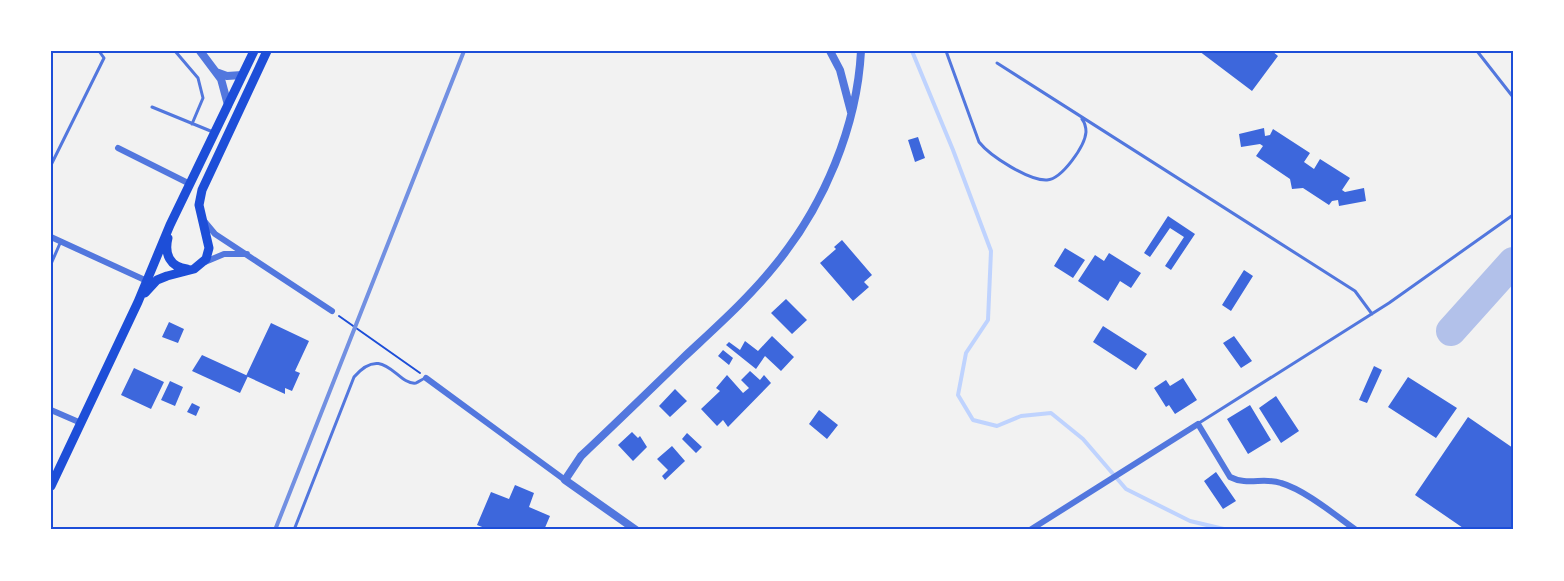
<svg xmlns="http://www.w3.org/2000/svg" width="1564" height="581" font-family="Commissioner,sans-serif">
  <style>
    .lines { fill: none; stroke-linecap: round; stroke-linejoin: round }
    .stream { stroke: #bfd3fe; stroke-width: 4 }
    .taxiway { stroke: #b2c1ea; stroke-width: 30 }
    .building { fill: #3d67dc }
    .path { stroke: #1d4ed8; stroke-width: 2 }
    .service { stroke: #5277de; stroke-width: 3 }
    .minor { stroke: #5277de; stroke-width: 6 }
    .tertiary { stroke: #5277de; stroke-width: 8 }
    .primary { stroke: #1d4ed8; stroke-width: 9 }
    .rail { stroke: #7290e2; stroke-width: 4 }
    .neatline { fill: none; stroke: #1d4ed8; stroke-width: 2 }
  </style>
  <rect width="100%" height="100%" fill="#f2f2f2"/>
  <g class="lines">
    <!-- stream -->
    <path class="stream" d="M912,51l41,99 38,101 -3,69 -22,33 -8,42 15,25 24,6 24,-10 30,-3 32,26 43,50 64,32 38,9"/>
    <!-- taxiway -->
    <path class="taxiway" d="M1451,331l62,-69"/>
  </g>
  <!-- building -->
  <path class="building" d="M1199,51h73l6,5 -26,35z
    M1264,128l1,8 5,-1 3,-6 37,24 -6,9 10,7 6,-10 30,19 -8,12 3,2 19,-4 2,13 -27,5 -1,-6 -6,1 -3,4 -26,-17 -11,1 -2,-10 -34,-23 7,-10 -3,-2 -19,3 -2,-13z
    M918,137l7,21 -10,4 -7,-22z
    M1168,216l27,18 -24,36 -6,-4 19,-29 -14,-9 -20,29 -6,-4z
    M842,240l30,35 -8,7 5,5 -16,14 -33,-38 16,-14 -2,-2z
    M1065,248l20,12 -12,18 -19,-12z
    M1109,253l32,20 -10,15 -11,-7 -12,20 -30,-20 17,-26 9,6z
    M1244,270l9,6 -22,35 -9,-6z
    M786,299l21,21 -15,14 -21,-21z
    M169,322l15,7 -6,14 -16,-6z
    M271,323l38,18 -14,30 5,2 -8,18 -7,-3v6l-39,-18z
    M1103,326l44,28 -11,16 -43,-28z
    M772,336l22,21 -13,14 -16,-15 -9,13 -30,-24 3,-3 11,8 5,-9 13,10z
    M1234,336l18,25 -11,7 -18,-25z
    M723,350l10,8 -4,7 -11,-9z
    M202,355l46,21 -8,17 -48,-22z
    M1374,366l8,4 -15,33 -8,-3z
    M134,368l30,14 -13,27 -30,-14z
    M750,371l10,9 4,-5 7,8 -43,44 -5,-7 -6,6 -16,-17 19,-18 -4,-3 11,-13 16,18 6,-5 -8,-8z
    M1408,377l49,31 -21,30 -48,-31z
    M1183,378l14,22 -22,14 -6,-9 -3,2 -12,-19 12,-8 4,6z
    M170,381l13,6 -8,19 -14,-6z
    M675,389l12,12 -17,16 -11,-11z
    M1276,396l23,35 -18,12 -22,-35z
    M192,403l8,4 -4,9 -9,-4z
    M1250,405l21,35 -23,14 -21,-35z
    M819,410l19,15 -11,14 -18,-15z
    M1468,417l45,31v82h-47l-51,-35z
    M632,432l6,6 2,-2 7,11 -14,14 -15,-16z
    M687,433l15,14 -6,6 -14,-14z
    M672,446l13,15 -20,19 -3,-4 6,-6 -11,-11z
    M1216,472l20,29 -13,8 -19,-28z
    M515,485l19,8 -5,14 21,9 -6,14h-54l-13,-5 14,-33 18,7z"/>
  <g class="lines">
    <!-- path -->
    <path class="path" d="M339,316l81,57"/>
    <!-- service -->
    <path class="service" d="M175,51l23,27 5,20 -11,26
      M946,51l33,91c11,14 50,39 68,38 15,-1 38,-34 39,-48 0,-5 -1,-9 -4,-13
      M1477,51l36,46
      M997,63l358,228 17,23
      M152,107l61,25
      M51,165l53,-107 -5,-7
      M51,264l10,-23
      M1199,423l190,-120 124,-88
      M294,530l60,-153c30,-35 43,9 62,6 2,-1 7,-4 9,-5"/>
    <!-- minor -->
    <path class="minor" d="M118,148l72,36
      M205,222l10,12 117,77
      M51,237l96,44
      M205,262l19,-8h23
      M426,378l139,102
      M51,410l30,13
      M1030,530l168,-106 32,53c17,9 34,0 51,6 24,7 54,32 75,47"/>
    <!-- tertiary -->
    <path class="tertiary" d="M200,51l21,28 7,26
      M830,51l10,19 11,42
      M216,72l11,4 15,-1
      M636,530l-71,-50 16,-24c34,-32 68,-65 102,-98 32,-30 65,-59 93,-94 48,-59 81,-137 85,-213"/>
    <!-- primary -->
    <path class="primary" d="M168,238c-4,16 2,29 19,31
      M145,293l12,-13 10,-4 27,-7 12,-10 3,-11 -10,-43 3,-15 65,-139
      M51,486l87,-184 32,-77 84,-174"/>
    <!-- rail -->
    <path class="rail" d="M275,530l189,-479"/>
  </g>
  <!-- border -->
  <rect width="1564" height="581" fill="none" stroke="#ffffff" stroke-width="105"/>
  <rect x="52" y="52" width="1460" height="476" class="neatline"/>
</svg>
